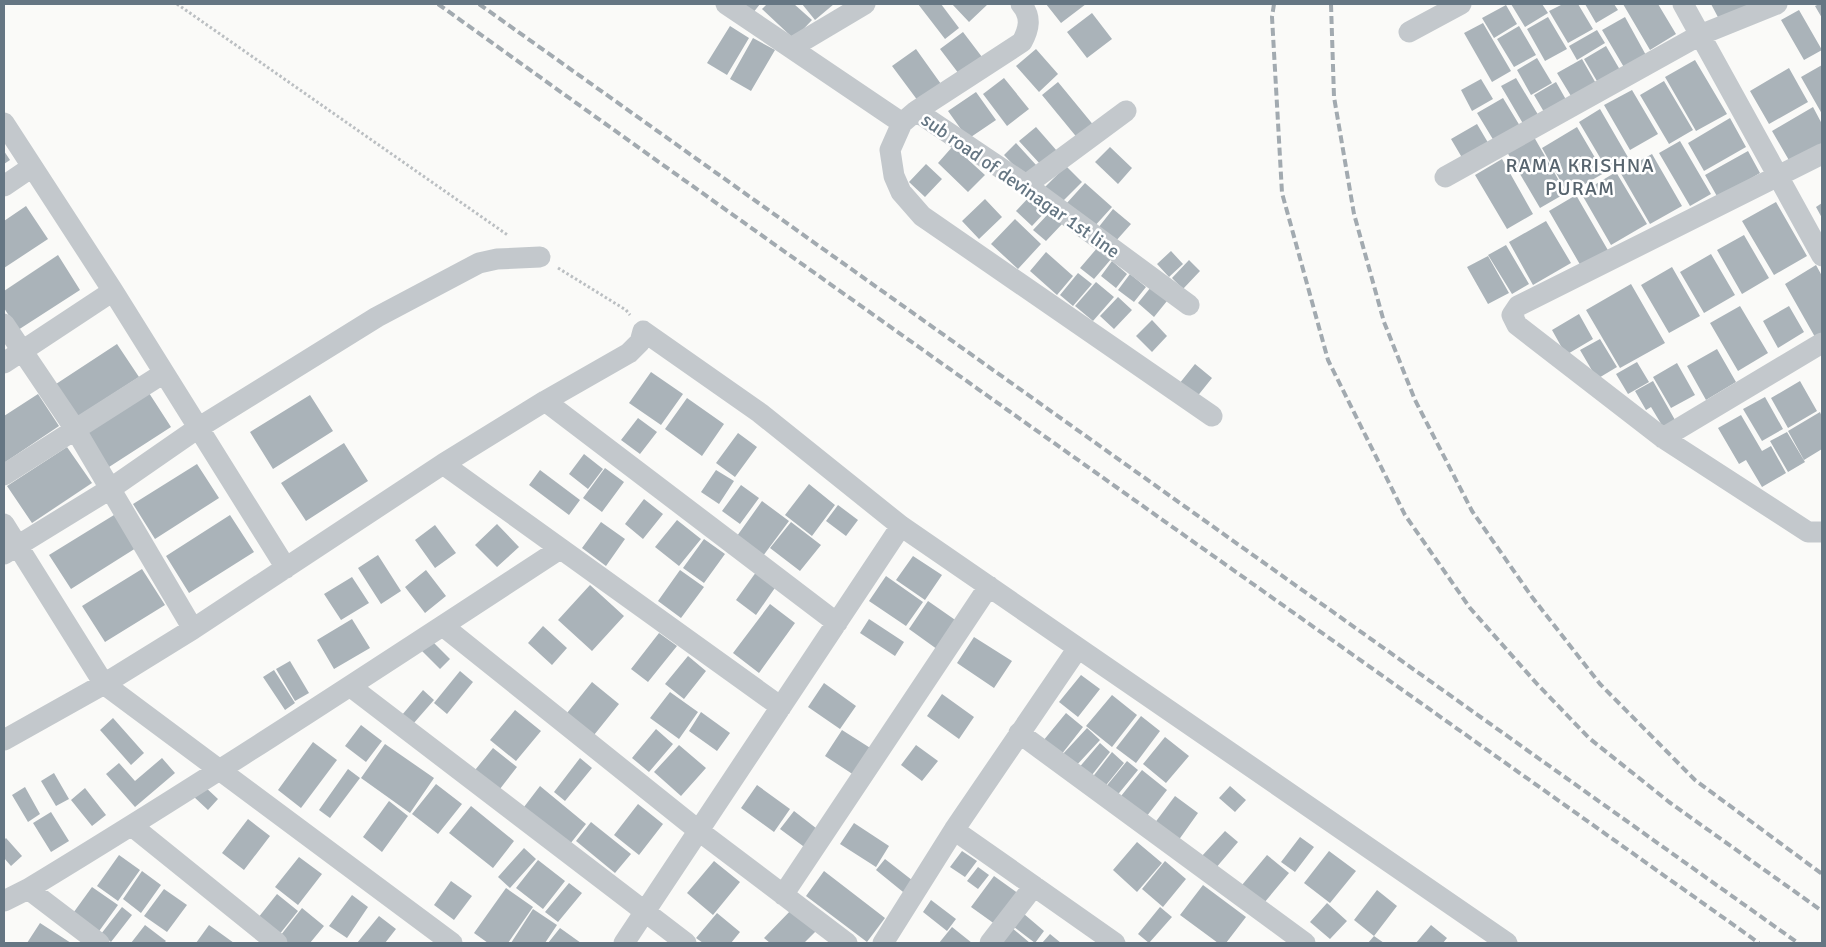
<svg xmlns="http://www.w3.org/2000/svg" width="1826" height="947" font-family="Signika,sans-serif">
  <style>
    .building { fill: #aab3b9 }
    .lines { fill: none; stroke-linecap: round; stroke-linejoin: round }
    .path { stroke: #bbbfc2; stroke-width: 3; stroke-dasharray: 2.5 2.5; stroke-linecap: butt }
    .minor { stroke: #c3c8cc; stroke-width: 21 }
    .rail { stroke: #a2aab0; stroke-width: 4; stroke-dasharray: 8 4; stroke-linecap: butt }
    .labels { text-anchor: middle; stroke-width: 5; stroke-linejoin: round; paint-order: stroke }
    .street-label { font-size: 19px; fill: #657683; stroke: #fff }
    .neighbourhood-label { font-size: 20px; letter-spacing: 1px; fill: #57646e; stroke: #fff }
  </style>
  <rect width="100%" height="100%" fill="#fafaf8"/>
  <!-- building -->
  <path class="building" d="M742,4h18l-7,9z
    M767,4h27l18,16 -18,19 -32,-30z
    M802,4h32l-19,16z
    M918,4h23l18,24 -14,11z
    M952,4h36l-19,18z
    M1046,4h40l-25,19z
    M1511,4h31l6,9 -23,14z
    M1563,4h15l15,25 -25,14 -19,-32z
    M1585,4h29l4,6 -22,13z
    M1623,4h35l18,30 -26,16z
    M1711,4h39l-30,17z
    M1819,4h3v14l-7,-12z
    M1506,5l11,19 -23,14 -12,-20z
    M1799,10l23,40 -18,10 -23,-40z
    M1092,13l20,26 -25,19 -20,-26z
    M1548,17l19,32 -22,12 -18,-32z
    M1625,17l22,40 -22,12 -23,-39z
    M1483,23l28,48 -19,11 -28,-49z
    M730,26l19,12 -22,37 -20,-12z
    M1519,26l17,29 -22,12 -17,-28z
    M1597,30l8,13 -28,17 -8,-14z
    M963,32l19,25 -23,17 -19,-25z
    M753,38l22,12 -24,41 -21,-12z
    M1606,46l17,29 -22,13 -17,-29z
    M916,49l25,35 -23,17 -26,-35z
    M1036,49l22,25 -19,18 -23,-26z
    M1537,58l15,25 -21,12 -14,-25z
    M1582,59l16,28 -24,14 -17,-28z
    M1695,60l32,54 -31,17 -31,-54z
    M1822,65v49l-21,-37z
    M1789,68l19,34 -39,22 -19,-33z
    M1004,78l25,31 -22,17 -24,-32z
    M1516,78l24,40 -15,9 -24,-41z
    M1481,79l12,20 -21,12 -11,-21z
    M1664,81l29,49 -24,14 -29,-49z
    M1058,82l37,45 -16,13 -37,-45z
    M1556,82l13,23 -22,12 -13,-22z
    M1632,90l26,44 -28,16 -26,-45z
    M976,92l20,28 -28,19 -20,-28z
    M1503,98l20,33 -26,15 -20,-33z
    M1813,107l9,17v19l-32,19 -18,-31z
    M1600,109l29,50 -21,12 -29,-49z
    M1730,118l16,29 -42,24 -16,-28z
    M1477,124l13,22 -26,15 -13,-22z
    M1036,127l21,24 -16,14 -22,-24z
    M1577,127l27,46 -36,21 -26,-46z
    M1534,137l32,56 -26,15 -33,-56z
    M1680,141l31,53 -21,12 -31,-53z
    M1016,143l21,23 -12,11 -21,-22z
    M953,146l32,29 -17,17 -30,-29z
    M1110,147l22,21 -14,16 -23,-22z
    M4,151l6,9 -6,4z
    M1748,151l12,22 -42,25 -13,-23z
    M1652,154l30,52 -32,18 -30,-52z
    M1502,159l31,55 -26,15 -32,-54z
    M926,164l16,15 -17,18 -16,-15z
    M1066,166l16,16 -21,21 -16,-16z
    M1616,172l31,52 -36,21 -30,-52z
    M1085,183l27,24 -19,21 -27,-24z
    M1031,195l16,15 -15,16 -16,-15z
    M1576,195l33,57 -27,16 -33,-57z
    M985,199l17,18 -23,22 -17,-18z
    M1776,202l31,54 -33,19 -32,-54z
    M1822,203v15l-6,-11z
    M26,206l22,33 -44,29v-47z
    M1113,209l18,15 -16,18 -17,-14z
    M1050,212l13,11 -17,18 -13,-11z
    M1015,219l26,25 -23,25 -27,-25z
    M1546,221l25,42 -38,22 -24,-43z
    M1744,235l25,43 -27,16 -25,-44z
    M1506,245l23,39 -17,10 -24,-39z
    M1098,247l14,11 -18,21 -14,-11z
    M1171,251l12,13 -14,13 -12,-13z
    M1046,252l27,24 -16,19 -27,-24z
    M1711,254l24,41 -31,18 -24,-41z
    M58,255l22,35 -62,40 -14,-22v-17z
    M1488,256l21,37 -21,11 -21,-37z
    M1189,260l11,11 -17,18 -11,-11z
    M1112,261l15,13 -11,14 -15,-12z
    M1816,265l6,11v57l-7,4 -30,-53z
    M1672,267l28,49 -31,17 -28,-48z
    M1078,273l14,11 -19,22 -13,-11z
    M1130,274l16,13 -12,15 -16,-12z
    M1096,282l18,15 -21,24 -18,-15z
    M1631,284l34,59 -45,25 -34,-58z
    M1151,287l16,14 -13,16 -16,-14z
    M1118,297l14,13 -18,19 -14,-13z
    M1740,306l28,47 -30,18 -28,-48z
    M1789,306l15,26 -26,16 -15,-27z
    M1579,314l14,25 -27,16 -14,-25z
    M1152,320l15,16 -15,16 -16,-16z
    M1600,339l17,28 -20,12 -17,-29z
    M117,344l22,33 -62,40 -21,-33z
    M1717,349l19,33 -30,18 -19,-34z
    M1637,362l12,20 -21,12 -12,-20z
    M1677,363l18,32 -24,13 -18,-31z
    M1195,364l17,14 -16,20 -17,-14z
    M651,372l32,22 -22,31 -32,-22z
    M1653,381l22,39 -12,7 -12,-20 -5,3 -11,-19z
    M1800,381l17,30 -29,17 -17,-30z
    M149,393l22,34 -62,40 -22,-34z
    M38,394l21,32 -55,37v-47z
    M310,395l23,36 -60,38 -23,-37z
    M1765,397l18,32 -21,12 -19,-32z
    M687,398l37,26 -22,32 -37,-27z
    M1820,412l2,5v32l-18,11 -16,-29z
    M1741,415l21,36 9,-5 15,27 -24,14 -16,-27 -7,4 -21,-36z
    M638,418l19,14 -17,22 -19,-14z
    M1787,432l18,30 -17,10 -18,-31z
    M738,433l19,14 -22,30 -19,-14z
    M344,443l24,38 -62,40 -25,-38z
    M67,447l25,36 -60,40 -25,-37z
    M584,454l19,15 -15,20 -19,-15z
    M197,464l22,34 -64,41 -22,-35z
    M605,468l19,14 -22,30 -19,-14z
    M540,470l40,30 -11,15 -40,-30z
    M716,470l18,11 -15,23 -18,-12z
    M809,484l26,21 -23,31 -27,-21z
    M741,485l18,13 -19,26 -18,-13z
    M644,499l19,15 -20,25 -18,-15z
    M762,501l27,20 -26,35 -26,-20z
    M838,505l20,15 -12,16 -20,-15z
    M114,515l22,33 -65,41 -22,-34z
    M230,515l24,37 -65,41 -23,-37z
    M677,520l24,19 -22,27 -24,-19z
    M601,522l24,17 -19,27 -24,-18z
    M791,522l30,23 -21,26 -30,-23z
    M497,524l22,23 -22,20 -22,-22z
    M435,525l21,28 -21,15 -20,-28z
    M704,539l21,15 -21,29 -21,-15z
    M378,555l23,36 -20,13 -23,-36z
    M913,556l29,19 -17,25 -29,-20z
    M759,568l20,14 -23,33 -20,-15z
    M142,569l23,36 -60,37 -23,-36z
    M426,570l20,26 -21,17 -20,-26z
    M680,570l24,17 -23,31 -23,-17z
    M886,576l37,26 -17,24 -37,-25z
    M352,577l17,26 -28,17 -17,-26z
    M590,585l34,31 -32,35 -34,-31z
    M928,601l33,23 -20,28 -32,-23z
    M770,604l25,19 -36,50 -26,-20z
    M352,619l18,29 -36,21 -17,-29z
    M869,619l35,23 -9,14 -35,-23z
    M543,626l24,22 -15,17 -24,-22z
    M659,633l18,13 -29,36 -17,-13z
    M428,637l22,22 -10,10 -22,-22z
    M974,637l38,24 -18,27 -37,-25z
    M688,656l18,15 -22,28 -19,-15z
    M290,661l19,32 -14,8 -19,-32z
    M274,670l21,33 -10,7 -22,-33z
    M460,671l13,11 -26,32 -13,-11z
    M1081,675l19,14 -22,28 -19,-15z
    M592,682l27,22 -25,31 -27,-22z
    M824,683l32,23 -16,23 -32,-22z
    M423,690l11,10 -21,24 -11,-9z
    M670,692l28,20 -19,27 -29,-21z
    M942,694l32,23 -15,22 -32,-23z
    M1112,695l25,20 -25,32 -26,-21z
    M515,710l26,21 -25,30 -26,-21z
    M701,712l29,21 -13,18 -28,-20z
    M1066,713l17,14 -22,28 -18,-14z
    M1141,716l19,15 -24,32 -20,-15z
    M113,718l31,35 -13,12 -31,-35z
    M361,725l21,16 -16,21 -21,-16z
    M1087,728l13,12 -25,27 -13,-12z
    M656,729l17,15 -24,28 -17,-14z
    M842,730l33,21 -18,26 -32,-21z
    M1165,737l24,19 -23,27 -23,-19z
    M313,742l24,18 -36,48 -23,-18z
    M1100,743l10,9 -22,28 -11,-10z
    M385,744l49,34 -24,35 -49,-35z
    M679,745l27,23 -25,28 -27,-24z
    M916,745l22,16 -16,20 -21,-16z
    M493,748l24,19 -21,27 -25,-19z
    M1112,752l12,11 -21,26 -12,-10z
    M162,758l13,15 -40,34 -29,-33 13,-11 16,18z
    M580,758l12,10 -27,33 -11,-9z
    M1127,761l11,9 -23,28 -11,-9z
    M348,769l12,9 -30,40 -11,-8z
    M1142,770l25,20 -24,31 -26,-20z
    M54,773l15,26 -13,7 -15,-25z
    M436,784l26,20 -24,30 -26,-20z
    M203,785l15,14 -10,11 -15,-14z
    M757,785l33,24 -16,23 -33,-24z
    M540,786l46,38 -16,20 -46,-37z
    M1230,786l16,14 -11,12 -16,-14z
    M25,787l15,27 -12,8 -16,-27z
    M85,788l21,27 -14,11 -21,-26z
    M1175,796l23,17 -20,28 -24,-17z
    M389,801l19,15 -26,36 -19,-15z
    M638,804l25,20 -24,31 -25,-20z
    M471,806l43,35 -21,27 -44,-35z
    M794,811l27,21 -14,17 -27,-20z
    M51,812l18,29 -18,11 -18,-29z
    M248,819l22,17 -26,34 -22,-17z
    M591,822l40,32 -16,19 -39,-32z
    M854,823l35,23 -13,21 -36,-23z
    M1225,831l13,11 -23,27 -14,-12z
    M1300,837l14,10 -19,25 -14,-10z
    M6,838l16,18 -11,10 -7,-8v-18z
    M1137,842l25,21 -25,29 -24,-22z
    M524,848l12,11 -26,29 -12,-11z
    M962,851l15,10 -12,16 -15,-10z
    M1329,851l27,20 -26,32 -26,-20z
    M119,855l21,15 -22,31 -21,-15z
    M1267,855l22,18 -25,30 -22,-18z
    M299,857l23,17 -24,31 -23,-18z
    M885,859l32,25 -9,12 -32,-26z
    M538,860l27,21 -22,28 -27,-21z
    M714,861l26,21 -27,33 -26,-22z
    M1165,861l21,18 -23,28 -21,-18z
    M978,867l11,8 -11,14 -11,-8z
    M142,871l19,14 -20,28 -18,-14z
    M824,871l61,47 -18,24 -61,-46z
    M994,876l28,20 -23,31 -28,-20z
    M451,881l21,15 -18,24 -20,-15z
    M569,883l13,10 -24,29 -13,-10z
    M1203,885l43,32 -20,26h-8l-38,-28z
    M92,887l26,18 -21,29 -26,-18z
    M506,888l27,19 -25,36h-20l-14,-10z
    M164,889l23,16 -20,27 -23,-16z
    M1377,890l20,16 -23,30 -20,-16z
    M277,894l21,17 -23,29 -21,-17z
    M352,895l16,12 -21,31 -18,-12z
    M931,900l25,19 -9,12 -24,-19z
    M1327,903l20,18 -17,18 -20,-17z
    M122,907l10,8 -21,27 -10,-8z
    M794,907l24,22 -14,14h-34l-6,-5z
    M1160,907l12,10 -23,26 -11,-9z
    M302,908l22,18 -14,17h-29l-4,-3z
    M533,909l24,16 -12,18h-34z
    M717,913l23,19 -9,11h-28l-7,-5z
    M1024,914l20,17 -9,12 -21,-16z
    M379,916l17,13 -11,14h-28z
    M40,923l31,20h-44z
    M145,925l21,16 -2,2h-33z
    M209,925l25,18h-38z
    M1431,925l16,13 -4,5h-27z
    M952,927l20,16h-33z
    M1011,927l19,16h-26l-4,-3z
    M560,928l21,15h-33z
    M1050,934l11,9h-19z
    M1374,936l10,7h-16z"/>
  <g class="lines">
    <!-- path -->
    <path class="path" d="M177,4l332,232
      M558,268l68,42 4,5"/>
    <!-- minor -->
    <path class="minor" d="M726,4l176,119
      M1021,4c11,13 8,25 1,38l-106,69 110,74 163,120
      M1683,4l139,252
      M1409,32l52,-28
      M791,48l74,-44
      M916,111l-14,12 -12,27 4,26 7,16 21,24 290,200
      M4,123l109,168 173,277
      M1822,154l-304,152 -6,9 5,10 146,113 145,94h14
      M1445,177l255,-142 77,-31
      M1026,185l100,-74
      M4,186l28,-19
      M4,324l71,105 118,200
      M4,363l109,-72
      M545,401l292,222
      M1663,438l159,-95
      M443,464l338,243
      M4,475l160,-102
      M4,524l100,160 348,259
      M4,554l106,-65 88,-61 179,-111 102,-54 18,-4 43,-2
      M443,626l256,205 148,112
      M1078,648l-124,182 161,113
      M351,687l335,256
      M1019,733l286,210
      M4,740l100,-56 89,-55 250,-165 102,-63 84,-48 11,-11 3,-11 117,82 141,113 606,417
      M132,826l145,117
      M28,889c180,-109 356,-225 532,-340
      M783,895l206,-309
      M4,901l24,-12 71,54
      M624,943l277,-417
      M883,943l71,-113
      M990,943l44,-57"/>
    <!-- rail -->
    <path class="rail" d="M438,4c439,315 881,626 1321,939
      M479,4l1319,939
      M1274,4l-2,13 10,176 46,167 77,155 65,93 68,77 51,53 80,64 153,109
      M1331,4l3,93 20,117 30,108 31,78 57,111 60,86 68,87 95,96 127,94"/>
  </g>
  <g class="labels">
    <!-- street labels -->
    <g class="street-label">
      <text transform="translate(1021 185) rotate(35)" y="7">sub road of devinagar 1st line</text>
    </g>
    <!-- neighbourhood labels -->
    <g class="neighbourhood-label">
      <text x="1580" y="172">RAMA KRISHNA<tspan x="1580" dy="23">PURAM</tspan></text>
    </g>
  </g>
  <!-- border -->
  <rect width="1826" height="947" fill="none" stroke="#657683" stroke-width="10"/>
</svg>
